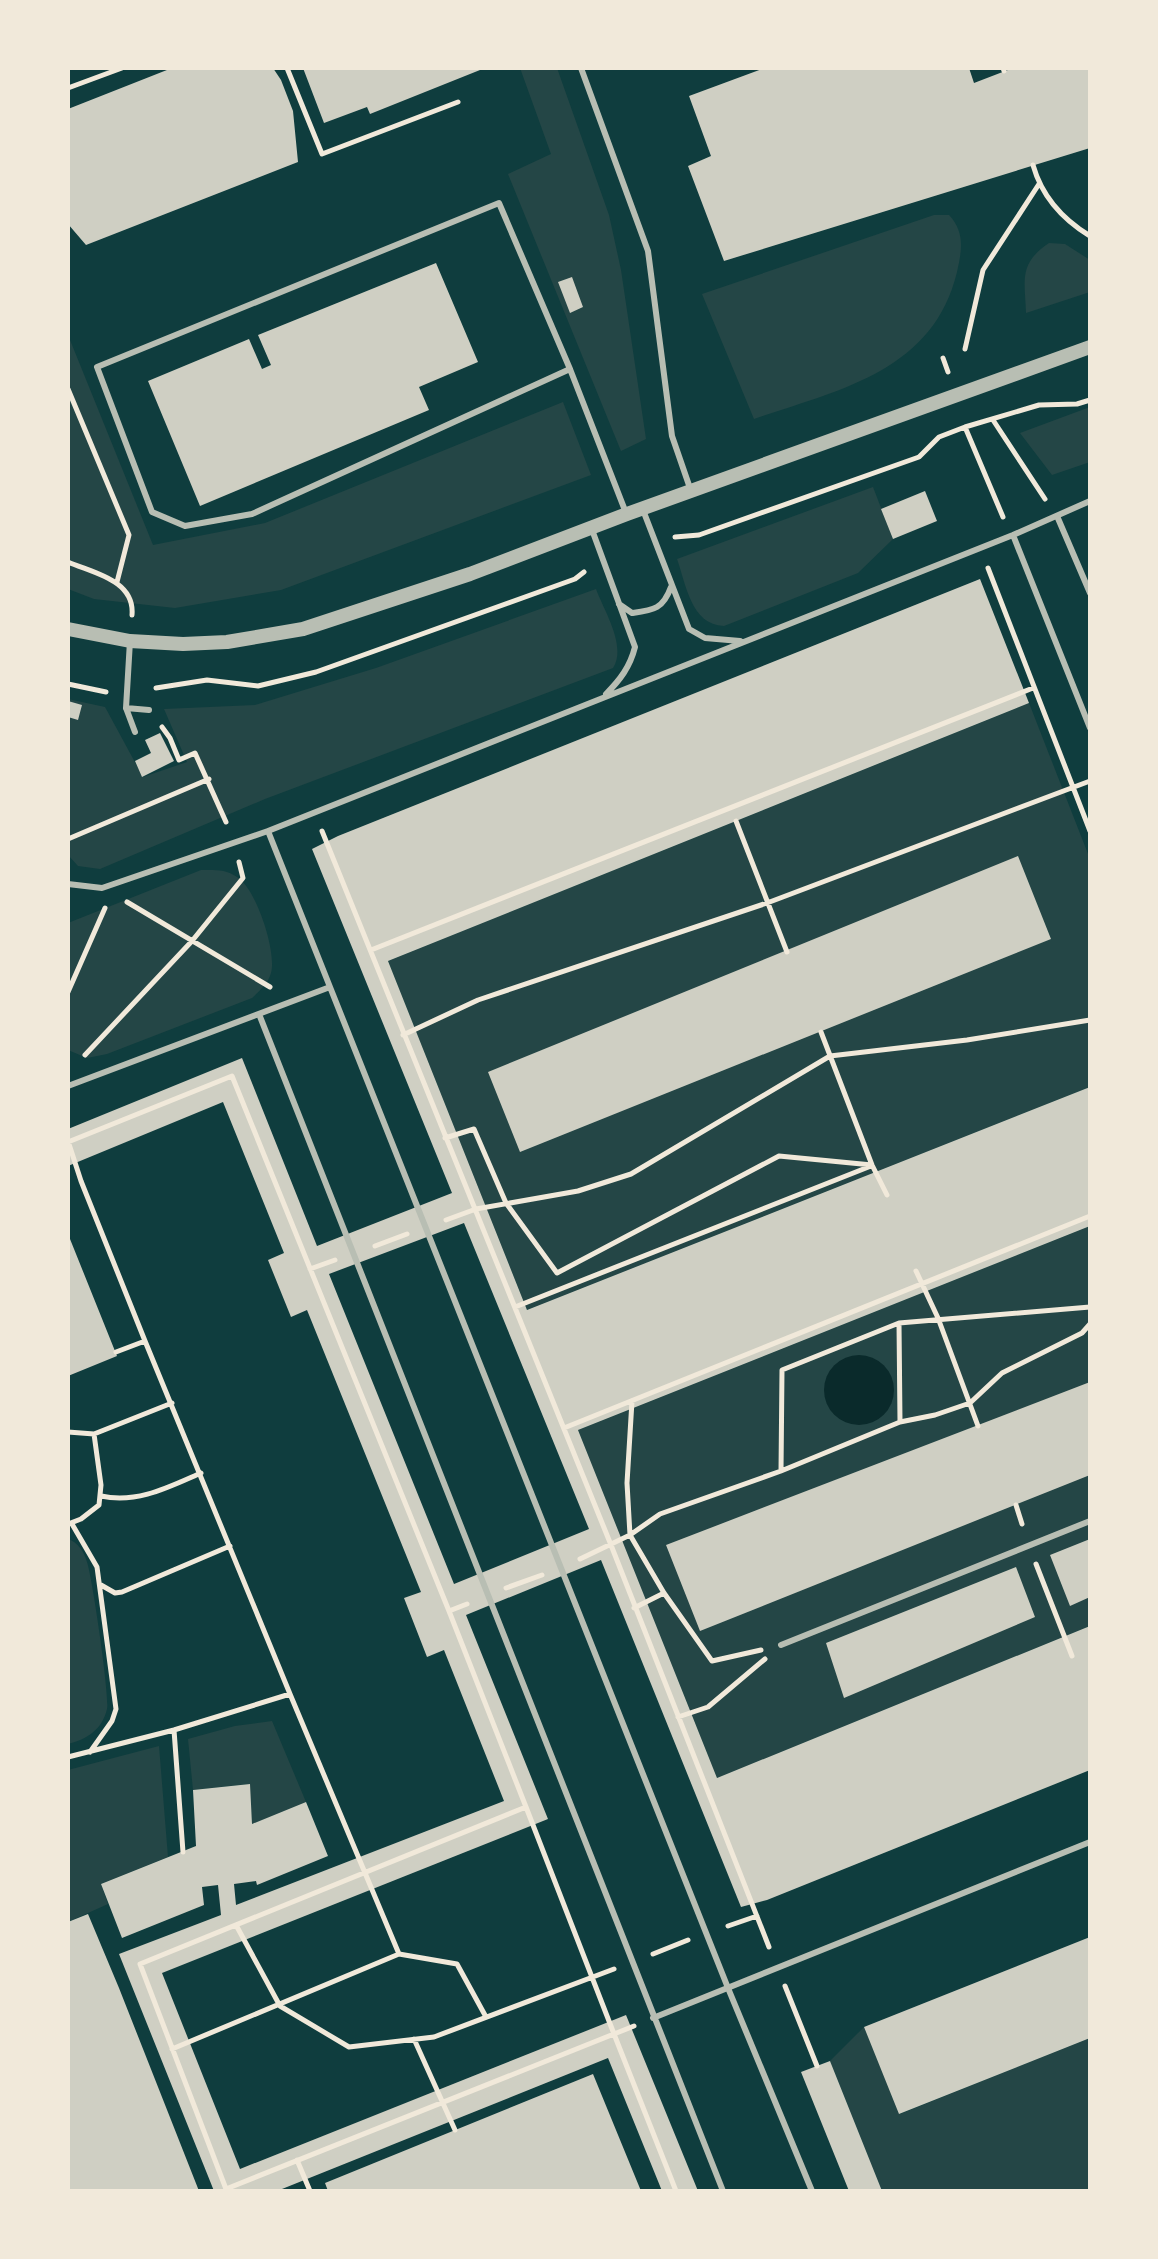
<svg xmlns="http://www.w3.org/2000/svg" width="1158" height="2259" font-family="'Space Grotesk',sans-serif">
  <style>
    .green { fill: #244646 }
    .water { fill: #0a2a2b }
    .building { fill: #cfcfc3; fill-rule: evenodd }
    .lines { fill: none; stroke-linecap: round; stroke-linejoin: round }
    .path { stroke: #f1e9da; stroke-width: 5 }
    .service { stroke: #b8beb3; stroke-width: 6 }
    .tertiary { stroke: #b8beb3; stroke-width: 14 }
  </style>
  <rect width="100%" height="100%" fill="#0f3d3e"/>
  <!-- green -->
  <path class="green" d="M520,68h37l52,147 12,55 25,169 -25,12 -113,-277 43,-20z
    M934,215h15c16,17 13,35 8,57 -24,100 -119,118 -203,147l-52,-125z
    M1049,243l16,1 25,16v32l-64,21c-1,-33 -8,-49 23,-70z
    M68,335l85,210 112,-22 298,-121 28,73 -310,115 -106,18 -81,-9 -26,-10z
    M1090,407v55l-38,13 -32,-42z
    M873,487l20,52 -35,34 -134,53c-33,-1 -38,-42 -47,-67z
    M596,589c8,22 31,57 17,79l-348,131 -165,70 -22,-3 -10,-11v-156l37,8 38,70 44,-15 -23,-53 91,-4 121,-37z
    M1029,703l61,156v228l-563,223 -139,-349z
    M201,870c13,0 25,-1 36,7 19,11 40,75 34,96 -3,11 -12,18 -19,25l-145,56 -20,4 -19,-8v-127z
    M1090,1226v400l-373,152 -139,-348z
    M68,1539c10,3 16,13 19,23 5,14 23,136 20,147 -5,21 -20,30 -39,35z
    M272,1721l34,81 -54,22 -3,-40 -56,6 -5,-51 47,-13z
    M159,1746l9,111 -67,27 7,20 -40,18v-152z
    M864,2027l36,87 190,-76v153h-208l-52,-130z"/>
  <!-- water -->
  <path class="water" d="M824 1390a35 35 0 1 1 70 0a35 35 0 1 1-70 0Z"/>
  <!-- building -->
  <path class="building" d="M172,68h101l8,12 12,31 5,51 -212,83 -18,-21v-115z
    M303,68h182l-115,46 -3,-7 -43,16z
    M765,68h204l5,15 39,-15h77v80l-366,113 -36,-95 23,-10 -22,-60z
    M436,263l42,99 -59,25 10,23 -229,96 -52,-125 101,-42 13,30 9,-4 -13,-30z
    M572,277l11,30 -13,6 -12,-31z
    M925,491l12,30 -44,18 -12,-30z
    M980,579l49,124 -641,258 139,349 563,-223v139l-512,204 139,348 373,-152v144l-323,130 -26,7 -140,-347 -135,55 82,204 -386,154 78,196 386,-154 72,176h-36l-54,-133 -331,133h-63l-95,-237 102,-39 -3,-30 -16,2 2,18 -82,33 -21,-54 95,-38 -3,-56 57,-6 2,40 54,-22 22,54 -71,29 -1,-4 -22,3 2,21 268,-104 -60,-151 -17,7 -23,-59 17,-6 -114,-282 -16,7 -23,-57 16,-7 -61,-151 -155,64v-37l174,-71 75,188 135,-53 -140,-344 26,-13zM464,1223l125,306 -135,55 -125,-310z
    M68,701l14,4 -4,15 -10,-3z
    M160,733l14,28 -32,16 -7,-16 16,-8 -6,-13z
    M1018,856l33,83 -531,213 -32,-80z
    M68,1234l49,122 -49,20z
    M1090,1382v93l-390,156 -34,-86z
    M1090,1539v58l-20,9 -20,-51z
    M1016,1567l19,50 -191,81 -18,-55z
    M88,1914l31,74 80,203h-131v-269z
    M1090,1937v101l-191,76 -35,-87z
    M830,2061l52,130h-33l-48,-119z
    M593,2074l48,117h-313l-3,-8z"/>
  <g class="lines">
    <!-- path -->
    <path class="path" d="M287,68l35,86 136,-52
      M1003,68l1,3
      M68,88l54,-20
      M1033,165c9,32 29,54 57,71
      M965,349l18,-79 56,-86
      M943,358l5,14
      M68,389l61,146 -12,47
      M993,420l52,79
      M965,427l38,90
      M675,537l24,-2 220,-78 20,-20 26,-10 74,-22 38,-1 13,-4
      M68,562c25,11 67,18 64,53
      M988,568l102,263
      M68,684l38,8
      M156,688l51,-8 51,6 58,-14 259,-93 9,-7
      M162,727l8,11 9,22 16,-7 31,69
      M736,821l51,131
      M322,831l289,714 158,402
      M68,839l141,-60
      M127,902l143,85
      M371,950l662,-262
      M68,992l37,-84
      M821,1032l51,133 15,30
      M403,1035l75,-35 289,-97 323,-122
      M85,1055l107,-114 51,-63 -4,-16
      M445,1138l29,-9 32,74 51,70 222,-117 93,9
      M68,1141l13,40 64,160 145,353
      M68,1142l164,-66 217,535 77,196 -386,157 86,225 388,-155 62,157
      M446,1220l30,-11 102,-18 53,-17 199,-118 137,-16 123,-20
      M375,1246l32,-12
      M310,1269l25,-9
      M916,1271l22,47 40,108
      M515,1307l356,-141
      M116,1352l29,-11
      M632,1401l-5,82 3,52 34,58 48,68 49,-11
      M900,1422l35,-7 35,-12 32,-30 80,-40 8,-9
      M564,1428l526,-212
      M68,1432l26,2 78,-31
      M781,1471l119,-49 -1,-99
      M101,1496c36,8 68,-9 100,-23
      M1016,1505l6,19
      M68,1524l13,-5 18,-14 2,-20 -7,-51
      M72,1524l25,43 19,142 -4,12 -22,31
      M580,1559l50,-24 30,-21 121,-43 1,-101 117,-47 191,-16
      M1036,1564l36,92
      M101,1585l14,8 7,-1 108,-46
      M506,1588l36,-13
      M634,1608l30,-15
      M449,1611l18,-7
      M678,1717l30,-10 57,-48
      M174,1730l9,122
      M68,1757l106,-27 116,-36 109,260 -227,95
      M526,1807l88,227 20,-8
      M236,1925l44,81 69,41 85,-10 180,-68
      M728,1926l29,-10
      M399,1954l58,10 29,53
      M653,1954l35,-14
      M785,1986l32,80
      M414,2039l41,91
      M297,2160l13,31"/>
    <!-- service -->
    <path class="service" d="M581,68l67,183 24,185 19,55
      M570,369l-318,145 -67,12 -33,-14 -55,-145 402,-164 71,166 56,144
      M643,510l46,119 16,9 35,3
      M1057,516l33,77
      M591,527l44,120c-5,20 -15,33 -29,47
      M1013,535l77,193
      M619,604l13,9c22,-3 31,-4 39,-26
      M130,641l-4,67 9,24
      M126,708l23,2
      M68,884l34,4 166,-57 745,-296 77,-34
      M330,987l398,1001 84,203
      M259,1014l464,1177
      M68,1086l262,-99 -62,-156
      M781,1645l309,-124
      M653,2018l437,-176"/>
    <!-- tertiary -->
    <path class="tertiary" d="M68,629l62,12 53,3 44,-2 76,-13 167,-55 157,-60 463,-167"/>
  </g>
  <!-- border -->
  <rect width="1158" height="2259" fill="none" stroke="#f1e9da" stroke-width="140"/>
</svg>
